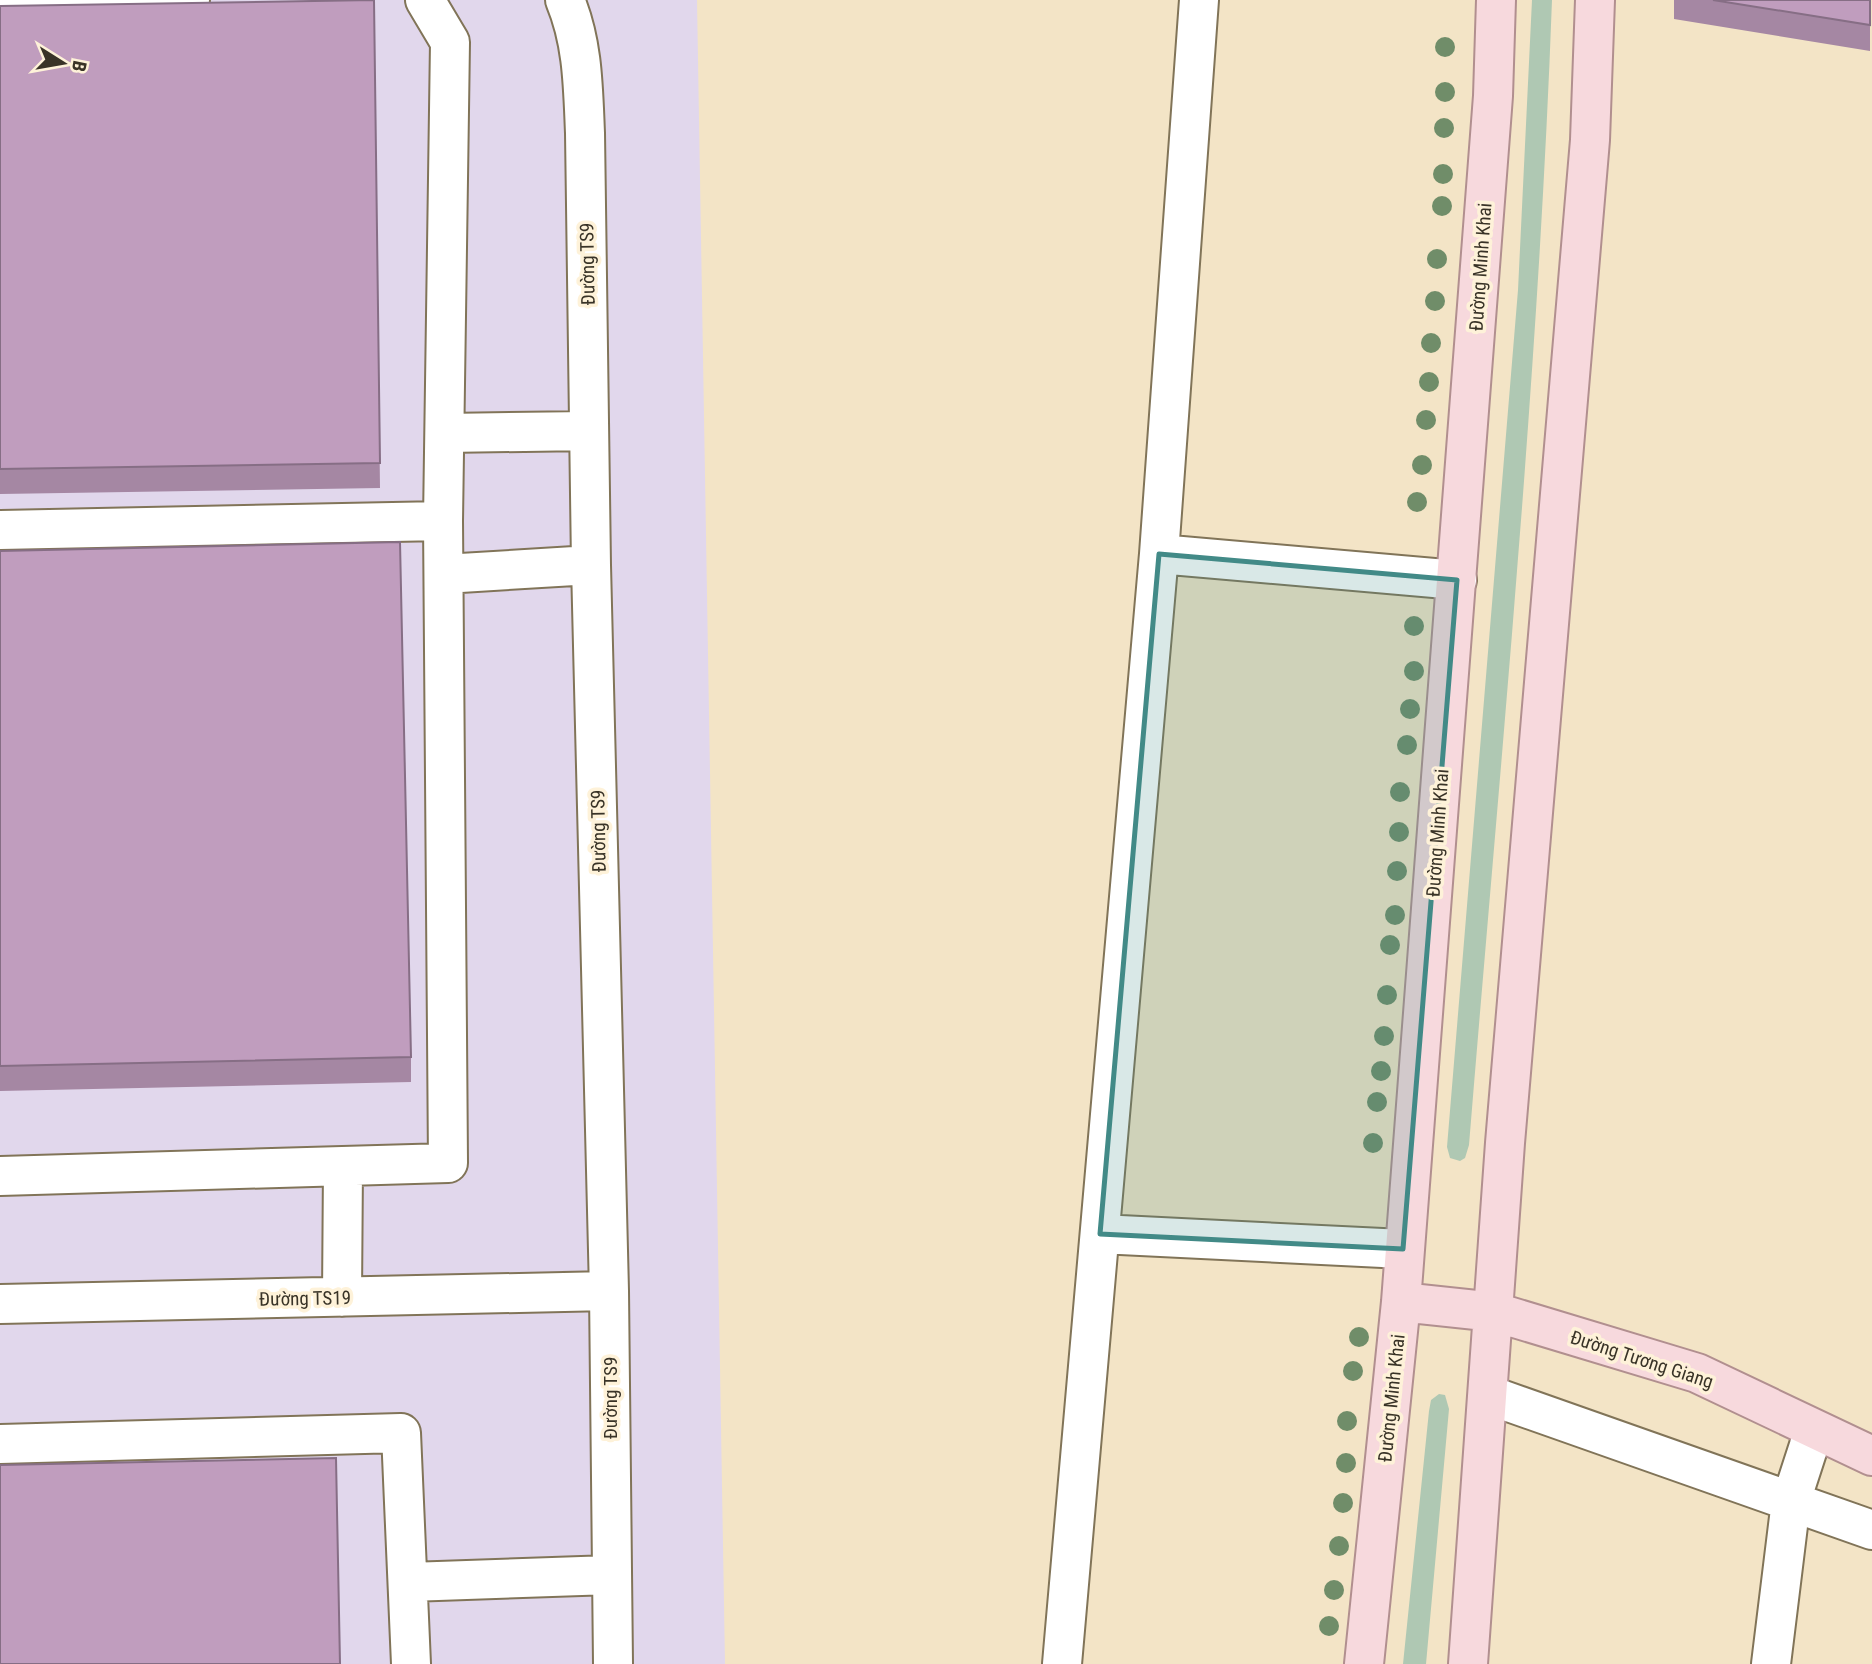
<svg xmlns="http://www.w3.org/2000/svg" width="1872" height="1664" font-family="'Roboto Condensed',sans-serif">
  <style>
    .industrial { fill: #e1d7ec }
    .green { fill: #afc8b3 }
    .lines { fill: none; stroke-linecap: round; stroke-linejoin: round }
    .minor-casing { stroke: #817458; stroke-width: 42 }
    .major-casing { stroke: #b18f8f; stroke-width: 42 }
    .minor { stroke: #fff; stroke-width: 38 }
    .major { stroke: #f7d9dd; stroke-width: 38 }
    .tree { fill: #708d69 }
    .wall { fill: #a587a3 }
    .building { fill: #c09dbe; stroke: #866e85; stroke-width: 2 }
    .marked { fill: #428a87; fill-opacity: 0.2; stroke: #428a87; stroke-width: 5; stroke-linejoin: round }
    .labels { text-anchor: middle; stroke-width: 7; stroke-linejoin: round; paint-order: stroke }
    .street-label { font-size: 19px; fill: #393327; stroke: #fef2d9 }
  </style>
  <rect width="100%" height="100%" fill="#f3e4c6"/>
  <!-- industrial -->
  <path class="industrial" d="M0,0h697l28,1664h-725z"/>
  <!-- green -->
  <path class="green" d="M1532,0h20c-14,383 -52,764 -83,1145l-4,13 -5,3 -10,-3 -3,-11 71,-857z
    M1439,1394l6,1 4,14 -23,255h-23l26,-253 2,-11z"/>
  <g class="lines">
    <defs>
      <path id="minor" d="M425,0l25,42 -7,479
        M565,0c18,43 18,87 20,133l6,432 18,726 4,373
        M0,4l190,-4
        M445,433l144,-2
        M0,530l443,-9 5,642 -448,13
        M1159,554l298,26
        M444,574l147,-9
        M1100,1234l303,15
        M342,1297l1,-131
        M0,1304l609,-13
        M1489,1395l383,135
        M0,1444l401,-11 10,231
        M409,1582l202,-7
        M1062,1664l97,-1110 40,-554
        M1771,1664l20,-163 23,-71"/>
      <path id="major" d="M1401,1302l94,10 202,61 175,83
        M1364,1664l37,-362 92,-1206 3,-96
        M1468,1664l37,-521 85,-1003 5,-140"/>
    </defs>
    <!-- minor casing -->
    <use href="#minor" class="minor-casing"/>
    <!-- major casing -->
    <use href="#major" class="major-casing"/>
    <!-- minor -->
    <use href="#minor" class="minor"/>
    <!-- major -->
    <use href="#major" class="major"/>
  </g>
  <!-- trees -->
  <g class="tree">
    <circle cx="1445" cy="47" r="10"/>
    <circle cx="1445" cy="92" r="10"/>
    <circle cx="1444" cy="128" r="10"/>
    <circle cx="1443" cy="174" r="10"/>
    <circle cx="1442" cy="206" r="10"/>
    <circle cx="1437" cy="259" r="10"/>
    <circle cx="1435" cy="301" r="10"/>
    <circle cx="1431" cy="343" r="10"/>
    <circle cx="1429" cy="382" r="10"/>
    <circle cx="1426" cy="420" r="10"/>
    <circle cx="1422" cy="465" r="10"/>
    <circle cx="1417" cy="502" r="10"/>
    <circle cx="1414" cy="626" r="10"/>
    <circle cx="1414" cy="671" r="10"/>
    <circle cx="1410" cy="709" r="10"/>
    <circle cx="1407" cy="745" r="10"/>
    <circle cx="1400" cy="792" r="10"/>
    <circle cx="1399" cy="832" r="10"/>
    <circle cx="1397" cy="871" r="10"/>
    <circle cx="1395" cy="915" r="10"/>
    <circle cx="1390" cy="945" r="10"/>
    <circle cx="1387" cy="995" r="10"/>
    <circle cx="1384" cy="1036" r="10"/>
    <circle cx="1381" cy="1071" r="10"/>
    <circle cx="1377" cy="1102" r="10"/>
    <circle cx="1373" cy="1143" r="10"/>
    <circle cx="1359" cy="1337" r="10"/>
    <circle cx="1353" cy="1371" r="10"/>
    <circle cx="1347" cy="1421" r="10"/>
    <circle cx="1346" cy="1463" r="10"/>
    <circle cx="1343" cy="1503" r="10"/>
    <circle cx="1339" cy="1546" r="10"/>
    <circle cx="1334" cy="1590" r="10"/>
    <circle cx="1329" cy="1626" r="10"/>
  </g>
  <!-- wall -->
  <path class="wall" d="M374,0l6,488 -380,6v-488z
    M1674,0h196v51l-196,-32z
    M0,551l411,506v25l-411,9z"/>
  <!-- building -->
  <path class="building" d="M374,0l6,463 -380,6v-463z
    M1713,0h157v25z
    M400,542l11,515 -411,9v-515z
    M336,1458l4,206h-340v-199z"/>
  <!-- marked area -->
  <path class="marked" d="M1159,554l298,26 -54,669 -303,-15z"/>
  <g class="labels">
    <!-- street labels -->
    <g class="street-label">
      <text transform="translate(587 264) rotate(-91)" y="7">Đường TS9</text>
      <text transform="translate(1480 267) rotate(-86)" y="7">Đường Minh Khai</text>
      <text transform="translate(598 831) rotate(-91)" y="7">Đường TS9</text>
      <text transform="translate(1437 833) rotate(-86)" y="7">Đường Minh Khai</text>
      <text transform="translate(305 1298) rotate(-1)" y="7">Đường TS19</text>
      <text transform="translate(1642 1359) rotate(18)" y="7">Đường Tương Giang</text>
      <text transform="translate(610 1398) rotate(-90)" y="7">Đường TS9</text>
      <text transform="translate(1391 1398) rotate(-84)" y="7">Đường Minh Khai</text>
    </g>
  </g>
  <!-- north arrow -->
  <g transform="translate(63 63) rotate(101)" stroke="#fef2d9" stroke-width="5" paint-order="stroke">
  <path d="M0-5L12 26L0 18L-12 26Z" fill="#393327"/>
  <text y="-10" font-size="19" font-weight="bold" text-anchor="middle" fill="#393327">B</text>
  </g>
</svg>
